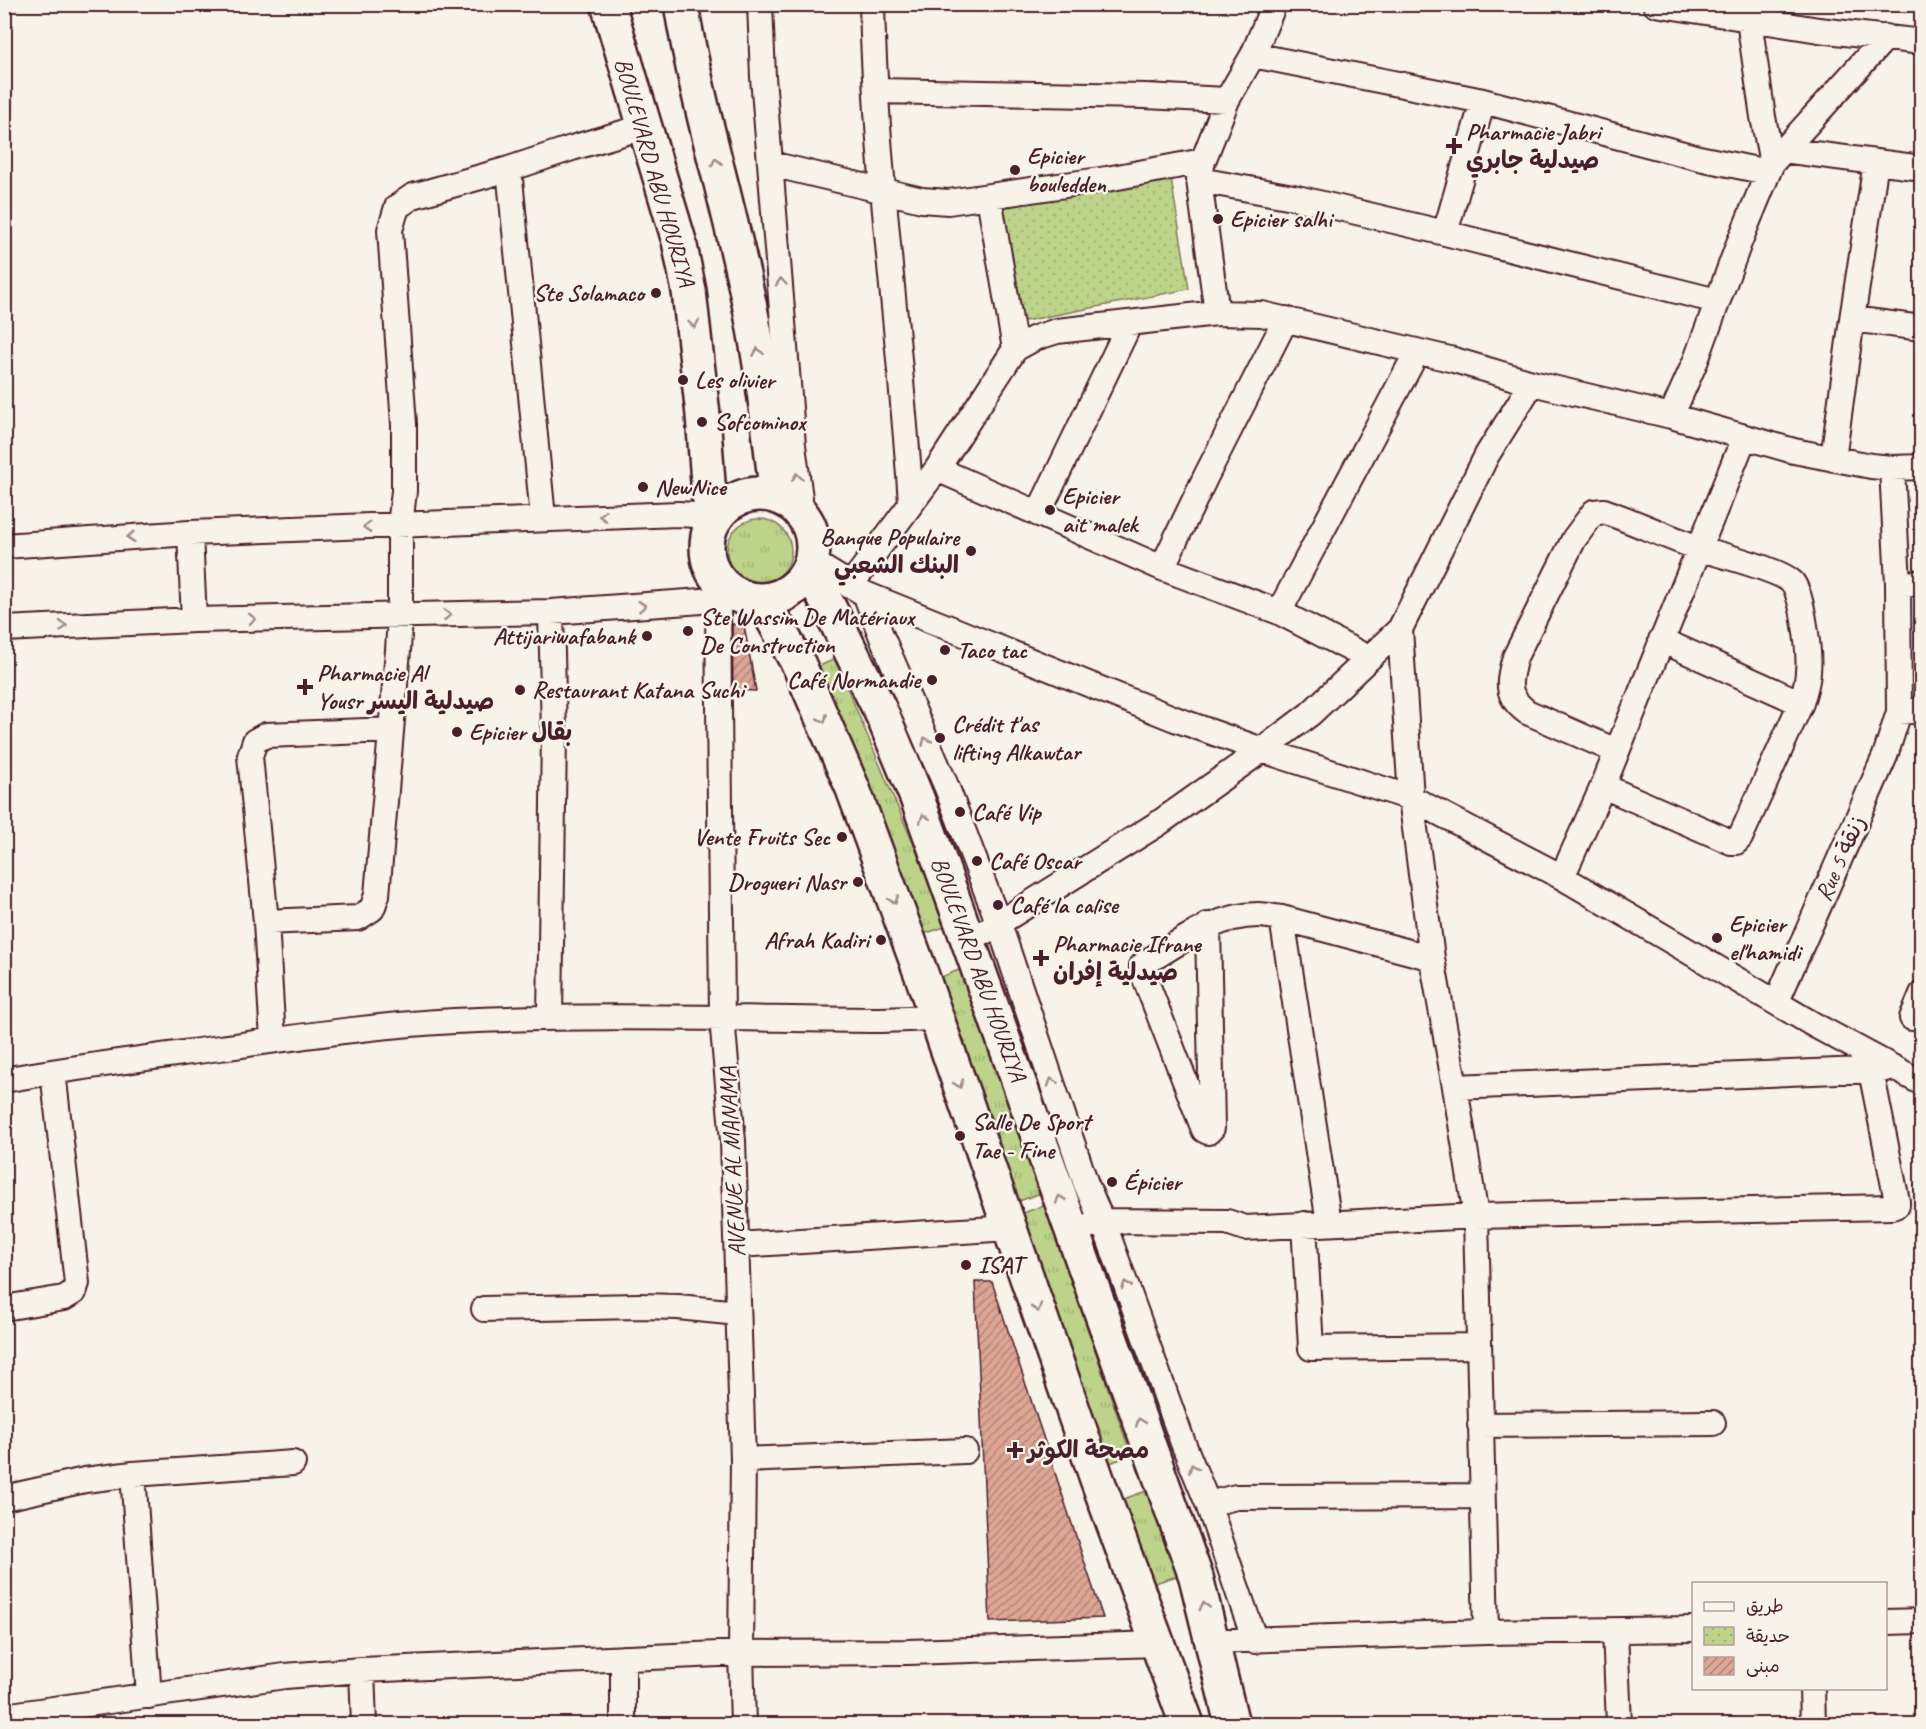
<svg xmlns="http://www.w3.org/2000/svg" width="1926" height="1729" font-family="Caveat,'Playpen Sans Arabic',sans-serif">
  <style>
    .grass { fill: url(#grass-tufts); stroke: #83795a; stroke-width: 1.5 }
    .park { fill: url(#park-dots); stroke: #83795a; stroke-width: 1.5 }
    .building { fill: url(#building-hatch); stroke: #4a1f2b; stroke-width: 1.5 }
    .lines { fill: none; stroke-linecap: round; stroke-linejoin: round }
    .street-casing { stroke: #4a1f2b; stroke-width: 28 }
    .secondary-casing { stroke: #4a1f2b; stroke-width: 38 }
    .street { stroke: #f7f3e8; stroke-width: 24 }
    .secondary { stroke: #f7f3e8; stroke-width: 33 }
    .oneway { stroke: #a0898a }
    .poi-dot { fill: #4a1f2b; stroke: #f7f3e8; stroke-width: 2 }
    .labels { text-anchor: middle; stroke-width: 5; stroke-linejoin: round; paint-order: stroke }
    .poi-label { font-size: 24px; font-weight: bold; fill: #4a1f2b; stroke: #f7f3e8; text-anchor: start }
    .street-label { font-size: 24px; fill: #4a1f2b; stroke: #f7f3e8 }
  </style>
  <defs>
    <pattern id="grass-tufts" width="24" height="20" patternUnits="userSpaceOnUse" patternTransform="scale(1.5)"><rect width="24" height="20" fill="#bcd389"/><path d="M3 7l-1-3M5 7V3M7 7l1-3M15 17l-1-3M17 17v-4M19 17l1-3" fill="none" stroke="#a3b576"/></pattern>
    <pattern id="park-dots" width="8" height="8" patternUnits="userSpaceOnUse" patternTransform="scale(1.5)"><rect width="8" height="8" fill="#bcd389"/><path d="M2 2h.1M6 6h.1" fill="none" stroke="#a3b576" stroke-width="1.8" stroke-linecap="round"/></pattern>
    <pattern id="building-hatch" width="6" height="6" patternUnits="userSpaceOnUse" patternTransform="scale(1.5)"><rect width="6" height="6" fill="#dca594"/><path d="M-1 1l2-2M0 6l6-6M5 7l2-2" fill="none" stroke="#b48679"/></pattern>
  </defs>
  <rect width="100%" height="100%" fill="#f7f3e8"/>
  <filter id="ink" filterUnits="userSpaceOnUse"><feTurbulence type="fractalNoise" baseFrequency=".0167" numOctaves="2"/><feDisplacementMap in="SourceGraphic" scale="12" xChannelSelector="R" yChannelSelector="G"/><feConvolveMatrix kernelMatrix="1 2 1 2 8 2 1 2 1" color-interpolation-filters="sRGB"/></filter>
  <g filter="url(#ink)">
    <!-- grass -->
    <path class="grass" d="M727 551a32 32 0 1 1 64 0a32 32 0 1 1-64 0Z
      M835,659l113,267 -28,9 -107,-266z
      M964,968l77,225 -27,10 -78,-224z
      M1045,1205l86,250 -26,10 -87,-250z
      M1146,1491l31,85 -28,9 -31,-84z"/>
    <!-- park -->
    <path class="park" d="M1171,179l18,110 -170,33 -23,-119z"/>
    <!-- building -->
    <path class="building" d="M732,624l12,1 12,66 -23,-1z
      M975,1282h17l111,336 -113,4z"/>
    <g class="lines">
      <defs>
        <path id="street" d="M760,4l3,73 30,368 7,53 -2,12
          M872,4c4,167 28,333 39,499
          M1655,4l164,26 103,12
          M1749,20l14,97 9,46
          M1253,55l230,46 216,57 68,14
          M876,91l269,5 82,4
          M1783,150l139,18
          M771,164l151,36 26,2 159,-23 96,-18
          M509,169l34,349
          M1199,180l94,17 152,36 272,68
          M989,197l26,152
          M1445,233l38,-132
          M1217,313l-18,-133 4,-19 24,-61 26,-45 21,-51
          M1852,319l70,9
          M1671,416l25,-56 43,-117 33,-80 114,-126
          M1833,459l19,-140 24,-157
          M937,469l225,99 117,44 89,46
          M1038,514l92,-191
          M190,533l4,87
          M4,546l186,-13 488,-19 17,1 18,9
          M811,561l54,33 310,125 87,31 149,48 151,79 254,149 106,57
          M1162,568l44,-92 80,-157
          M1898,584l24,-1
          M850,586l87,-117 78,-120 20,-11 22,-7 160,-18 45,1 192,46 78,23 139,33 123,35 77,15 21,2 30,-1
          M865,594l16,41 66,153 52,136 87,260 23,54 74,205 25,61 47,137
          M718,600l4,418 11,123 10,319 -2,193 2,71
          M1279,612l138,-260
          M4,629l190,-9 357,-8 192,-14
          M1661,640l140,63
          M1899,712l23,-2
          M1603,786l128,56h5l4,-4 61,-135c3,-11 7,-21 7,-32 2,-16 -5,-77 -16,-89 -14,-13 -69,-26 -90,-33 -33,-11 -65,-26 -98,-38l-10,1 -20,27 -59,118c-7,25 -10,39 12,55l89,39
          M1562,877l41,-91 141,-348
          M1282,918l47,305
          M266,922l92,-4 14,-9 5,-14 21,-245 2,-33v-91l4,-35v-67l-14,-194 7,-23 16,-11 96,-27 63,-21 71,-21
          M1208,925l4,203 -4,4 -4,-2 -62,-159v-5l3,-3c35,-21 71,-48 113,-48 8,0 16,2 24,3l150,40
          M986,931l173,-108 103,-73 48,-36 90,-85
          M1777,1001l108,-245 14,-44 -1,-128 -6,-116
          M550,1018l4,-285 -3,-121
          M1912,1018l10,-24
          M273,1040l-7,-118 -16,-166 5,-15 11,-6 125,-5
          M4,1080c72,-13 144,-22 216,-32 78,-11 156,-23 234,-27 142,-7 285,-2 427,-1l54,-2
          M1455,1087l431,-18
          M1304,1224l7,124 167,-2
          M1088,1226l13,-5 126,1 18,6 231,-12 416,-9 5,-2v-4l-26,-130
          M737,1245l273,-17
          M4,1308l60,-10 10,-6 3,-9 -24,-211
          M484,1309l155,-3 39,1 60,6
          M1480,1425l233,-2
          M743,1460l222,-9
          M133,1474l16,222
          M4,1498l81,-18 48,-6 160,-11
          M1208,1504l28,-7 246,-1
          M1886,1622l36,-1
          M1615,1631l4,93
          M1486,1632l-10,-416 -21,-129 -23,-129 -21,-160 -11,-169 87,-174 45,-72
          M1213,1641l273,-9 208,-3
          M623,1658v66
          M362,1670l2,54
          M1812,1688l1,36
          M4,1716l281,-40 77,-6 379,-17 167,-1 250,-8"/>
        <path id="secondary" d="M608,4l71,237 10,50 14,124 6,81 7,22
          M681,4c16,100 47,196 67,294 14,66 21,132 29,199
          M707 547a53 53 0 1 1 106 0a53 53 0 1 1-106 0Z
          M809,567l74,149 34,82 279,779 36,147
          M762,600l37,65 54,124 69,187 175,503 90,245"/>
      </defs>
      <!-- street casing -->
      <use href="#street" class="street-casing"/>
      <!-- secondary casing -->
      <use href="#secondary" class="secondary-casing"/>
      <!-- street -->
      <use href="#street" class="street"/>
      <!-- secondary -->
      <use href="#secondary" class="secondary"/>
    </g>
    <!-- one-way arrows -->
    <defs><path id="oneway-chevron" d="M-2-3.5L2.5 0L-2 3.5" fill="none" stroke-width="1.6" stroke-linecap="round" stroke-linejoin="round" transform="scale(1.5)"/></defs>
    <g class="oneway">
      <use href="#oneway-chevron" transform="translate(716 162) rotate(-104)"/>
      <use href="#oneway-chevron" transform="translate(781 282) rotate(-95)"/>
      <use href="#oneway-chevron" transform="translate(694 324) rotate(82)"/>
      <use href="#oneway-chevron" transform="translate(758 352) rotate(-100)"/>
      <use href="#oneway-chevron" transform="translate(797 477) rotate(-97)"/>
      <use href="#oneway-chevron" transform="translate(603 516) rotate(178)"/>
      <use href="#oneway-chevron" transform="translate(367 527) rotate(178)"/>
      <use href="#oneway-chevron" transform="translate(131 537) rotate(176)"/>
      <use href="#oneway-chevron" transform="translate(642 606) rotate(-4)"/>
      <use href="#oneway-chevron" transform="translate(447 615) rotate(-2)"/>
      <use href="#oneway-chevron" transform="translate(252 619) rotate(-1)"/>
      <use href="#oneway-chevron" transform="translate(63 626) rotate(-3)"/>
      <use href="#oneway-chevron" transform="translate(823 719) rotate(66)"/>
      <use href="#oneway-chevron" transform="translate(926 741) rotate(-114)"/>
      <use href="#oneway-chevron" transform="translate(924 818) rotate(-110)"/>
      <use href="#oneway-chevron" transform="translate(894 900) rotate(70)"/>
      <use href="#oneway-chevron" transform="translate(1052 1082) rotate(-109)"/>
      <use href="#oneway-chevron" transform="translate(959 1084) rotate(70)"/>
      <use href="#oneway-chevron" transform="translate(1060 1199) rotate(-109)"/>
      <use href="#oneway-chevron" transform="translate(1126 1285) rotate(-110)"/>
      <use href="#oneway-chevron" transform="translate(1037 1308) rotate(71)"/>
      <use href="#oneway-chevron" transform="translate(1140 1422) rotate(-110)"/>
      <use href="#oneway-chevron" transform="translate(1193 1468) rotate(-112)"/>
      <use href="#oneway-chevron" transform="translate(1204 1606) rotate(-105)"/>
    </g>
  </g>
  <!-- markers -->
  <g class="poi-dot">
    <path d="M1451 137h6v6h6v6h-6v6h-6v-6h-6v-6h6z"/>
    <circle cx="1015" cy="170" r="6"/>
    <circle cx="1218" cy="219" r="6"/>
    <circle cx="656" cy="293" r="6"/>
    <circle cx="683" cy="380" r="6"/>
    <circle cx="702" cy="422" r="6"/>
    <circle cx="643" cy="487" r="6"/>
    <circle cx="1050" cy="510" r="6"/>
    <circle cx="971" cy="551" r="6"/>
    <circle cx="688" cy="631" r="6"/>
    <circle cx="647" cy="636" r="6"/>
    <circle cx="945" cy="650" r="6"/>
    <circle cx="932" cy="680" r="6"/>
    <path d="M302 678h6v6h6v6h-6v6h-6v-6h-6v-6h6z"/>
    <circle cx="520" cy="690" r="6"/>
    <circle cx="457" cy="732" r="6"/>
    <circle cx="940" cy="738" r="6"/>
    <circle cx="960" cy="812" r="6"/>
    <circle cx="842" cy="837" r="6"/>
    <circle cx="977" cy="861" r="6"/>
    <circle cx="858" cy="882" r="6"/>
    <circle cx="998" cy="905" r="6"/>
    <circle cx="1717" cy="938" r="6"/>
    <circle cx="881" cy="940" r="6"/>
    <path d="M1038 949h6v6h6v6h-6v6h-6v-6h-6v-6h6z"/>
    <circle cx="960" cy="1136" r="6"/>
    <circle cx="1112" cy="1182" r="6"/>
    <circle cx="966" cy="1265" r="6"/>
    <path d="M1012 1441h6v6h6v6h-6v6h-6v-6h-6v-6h6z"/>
  </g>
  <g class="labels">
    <!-- poi labels -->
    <g class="poi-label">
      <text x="1466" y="140">Pharmacie Jabri<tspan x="1466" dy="28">صيدلية جابري</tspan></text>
      <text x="1027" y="164">Epicier<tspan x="1027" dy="28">bouledden</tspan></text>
      <text x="1230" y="227">Epicier salhi</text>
      <text x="644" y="301" text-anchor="end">Ste Solamaco</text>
      <text x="695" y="388">Les olivier</text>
      <text x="714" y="430">Sofcominox</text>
      <text x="655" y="495">NewNice</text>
      <text x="1062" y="504">Epicier<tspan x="1062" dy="28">ait malek</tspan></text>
      <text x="959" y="545" text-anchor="end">Banque Populaire<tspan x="959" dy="28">البنك الشعبي</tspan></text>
      <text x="700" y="625">Ste Wassim De Matériaux<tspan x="700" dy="28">De Construction</tspan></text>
      <text x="635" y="644" text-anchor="end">Attijariwafabank</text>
      <text x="957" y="658">Taco tac</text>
      <text x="317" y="681">Pharmacie Al<tspan x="317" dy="28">Yousr صيدلية اليسر</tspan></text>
      <text x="920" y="688" text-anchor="end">Café Normandie</text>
      <text x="532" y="698">Restaurant Katana Suchi</text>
      <text x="952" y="732">Crédit t'as<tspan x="952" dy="28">lifting Alkawtar</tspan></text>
      <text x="469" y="740">Epicier بقال</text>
      <text x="972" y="820">Café Vip</text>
      <text x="830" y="845" text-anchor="end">Vente Fruits Sec</text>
      <text x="989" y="869">Café Oscar</text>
      <text x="846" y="890" text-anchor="end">Drogueri Nasr</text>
      <text x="1010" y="913">Café la calise</text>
      <text x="1729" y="932">Epicier<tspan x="1729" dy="28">el'hamidi</tspan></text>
      <text x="869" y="948" text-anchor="end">Afrah Kadiri</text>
      <text x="1053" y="952">Pharmacie Ifrane<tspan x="1053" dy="28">صيدلية إفران</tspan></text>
      <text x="972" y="1130">Salle De Sport<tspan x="972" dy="28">Tae - Fine</tspan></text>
      <text x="1124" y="1190">Épicier</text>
      <text x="978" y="1273">ISAT</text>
      <text x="1028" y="1458">مصحة الكوثر</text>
    </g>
    <!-- street labels -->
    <g class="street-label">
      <text transform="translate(655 172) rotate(74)" y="8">BOULEVARD ABU HOURIYA</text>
      <text transform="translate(1840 858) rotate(-66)" y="8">Rue 5 زنقة</text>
      <text transform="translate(979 969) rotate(70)" y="8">BOULEVARD ABU HOURIYA</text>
      <text transform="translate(732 1162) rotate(-93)" y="8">AVENUE AL MANAMA</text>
    </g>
  </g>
  <!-- margin -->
  <rect width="1926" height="1729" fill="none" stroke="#f7f3e8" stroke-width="24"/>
  <rect x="12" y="12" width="1902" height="1705" fill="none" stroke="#4a1f2b" stroke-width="2" filter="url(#ink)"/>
  <!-- legend -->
  <rect x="1692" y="1582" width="195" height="108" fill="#f7f3e8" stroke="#b29e9c" stroke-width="1.5"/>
  <rect x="1704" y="1602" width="30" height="9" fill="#f7f3e8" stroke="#b29e9c" stroke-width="1.5"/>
  <text x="1746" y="1612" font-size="18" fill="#4a1f2b">طريق</text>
  <rect x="1704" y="1627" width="30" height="18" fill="url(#park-dots)" stroke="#b29e9c" stroke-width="1.5"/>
  <text x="1746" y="1642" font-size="18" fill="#4a1f2b">حديقة</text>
  <rect x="1704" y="1657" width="30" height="18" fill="url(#building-hatch)" stroke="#b29e9c" stroke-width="1.5"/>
  <text x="1746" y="1672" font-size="18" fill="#4a1f2b">مبنى</text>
</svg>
